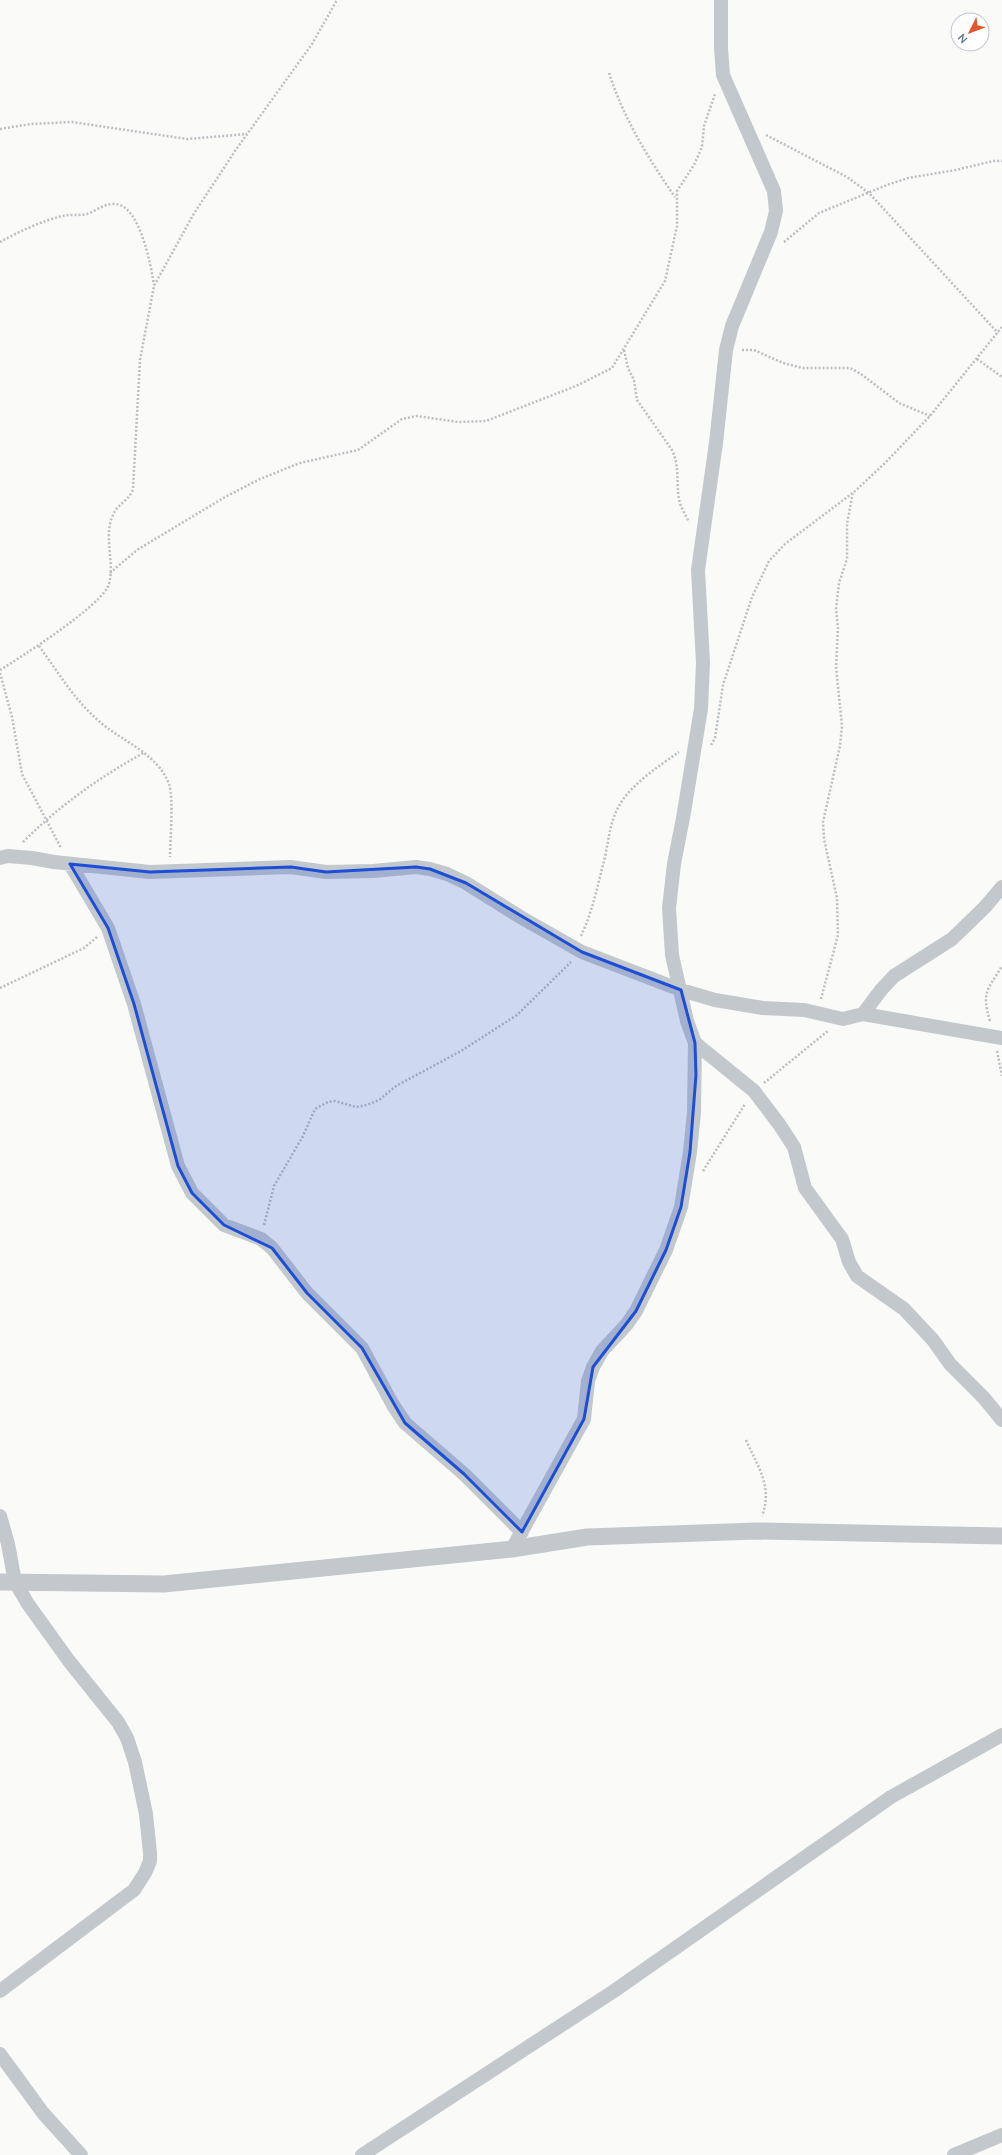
<svg xmlns="http://www.w3.org/2000/svg" width="1002" height="2155" font-family="Mulish,sans-serif">
  <style>
    .lines { fill: none; stroke-linecap: round; stroke-linejoin: round }
    .path { stroke: #bbbfc2; stroke-width: 2.5; stroke-dasharray: 2 2; stroke-linecap: butt }
    .minor { stroke: #c3c8cc; stroke-width: 14 }
    .tertiary { stroke: #c3c8cc; stroke-width: 17 }
    .marked { fill: #1d4ed8; fill-opacity: 0.2; stroke: #1d4ed8; stroke-width: 3; stroke-linejoin: round }
  </style>
  <rect width="100%" height="100%" fill="#fafaf8"/>
  <g class="lines">
    <!-- path -->
    <path class="path" d="M609,73c15,46 39,85 66,124
      M0,129l31,-5 41,-2 115,17 60,-5
      M766,135l81,42 22,16 129,140
      M0,242c18,-10 42,-21 62,-26 8,-2 16,0 25,-2 9,-3 18,-11 28,-10 25,1 36,62 39,81
      M784,242l35,-29 68,-28 21,-7 48,-8 37,-9h9
      M624,350l4,18 6,12 3,20 35,50c8,17 4,31 7,49 1,7 7,17 10,23
      M742,350h12l29,13 20,5h47l11,6 38,29 31,13
      M977,359l25,18
      M110,573l27,-23 88,-53 35,-18 40,-16 58,-13 44,-31 15,-3 41,6 28,-1 90,-35 36,-18 53,-87 12,-55v-35l17,-26 8,-18 2,-21 11,-32
      M39,646c19,26 36,55 61,76 23,20 57,31 69,62 5,15 1,55 1,73
      M0,670c21,-13 103,-65 109,-86 6,-22 -6,-48 4,-69 4,-11 16,-14 20,-26l7,-129 14,-74 39,-71 42,-64 77,-107 25,-44
      M0,673l12,44 10,57 39,74
      M711,745l4,-7 8,-53 29,-88 17,-36 16,-17 69,-52 30,-28 46,-48 72,-89
      M23,842c37,-37 77,-65 122,-90
      M581,936c12,-25 17,-53 24,-79 4,-19 5,-36 15,-53 13,-21 39,-38 59,-52
      M0,988l84,-40 13,-11
      M821,999l17,-64 -1,-37 -13,-59 -1,-17 17,-76 2,-20 -6,-59 2,-39 -2,-19 3,-26 8,-24v-35l6,-32
      M990,1021c-9,-30 -2,-31 12,-55
      M997,1051l5,25
      M764,1083l65,-53
      M703,1171l42,-67
      M264,1225l10,-39 29,-50 12,-27 13,-7 7,-1 21,6 11,-2 12,-5 17,-14 65,-35 56,-36 54,-53
      M746,1440c12,27 27,47 16,76"/>
    <!-- minor -->
    <path class="minor" d="M0,858l8,-2 24,2 22,4 96,10 141,-5 35,5 47,-1 43,-4 14,2 17,5 19,9 56,35 60,34 99,38 34,10 48,8 41,2 39,9 20,-5 139,24
      M70,864l38,64 26,76 44,162 14,27 32,32 37,14 11,9 35,45 55,55 31,57 12,18 59,51 58,58
      M863,1014l18,-24 13,-14 58,-37 33,-32 17,-20
      M695,1043l59,48 25,33 15,23 11,41 37,51 7,23 8,14 47,33 29,31 17,24 34,34 18,22
      M0,1516l8,28 7,38 13,22 41,57 49,61 9,16 8,24 11,52 4,39v8l-5,12 -11,17 -134,101
      M512,1549l72,-130 4,-38 5,-14 9,-16 25,-27 9,-13 30,-61 15,-43 9,-55 4,-40 1,-69 -8,-22 -15,-66 -3,-47 5,-44 9,-46 18,-109 2,-46 -5,-93 18,-127 10,-93 6,-24 39,-94 5,-21 -2,-20 -51,-116 -2,-27v-48
      M0,2054l43,59 38,42
      M362,2155l252,-164 277,-194 111,-62
      M954,2155l48,-20"/>
    <!-- tertiary -->
    <path class="tertiary" d="M0,1582l164,2 348,-35 75,-12 169,-6 246,5"/>
  </g>
  <!-- marked area -->
  <path class="marked" d="M70,864l80,8 141,-5 35,5 90,-5 14,2 36,14 116,69 99,38 14,53 1,32 -6,77 -9,55 -15,43 -30,61 -43,56 -9,52 -62,113 -58,-58 -59,-51 -43,-75 -55,-55 -35,-45 -48,-23 -32,-32 -14,-27 -44,-162 -26,-76z"/>
  <!-- north arrow -->
  <g transform="translate(970 32) rotate(228)"><circle r="19" fill="#ffffff" stroke="#c1c8cd"/>
  <path d="M0-3L7 15L0 10L-7 15Z" fill="#e4572e"/>
  <text y="-6" font-size="11" font-weight="bold" text-anchor="middle" fill="#657683">N</text>
  </g>
</svg>
